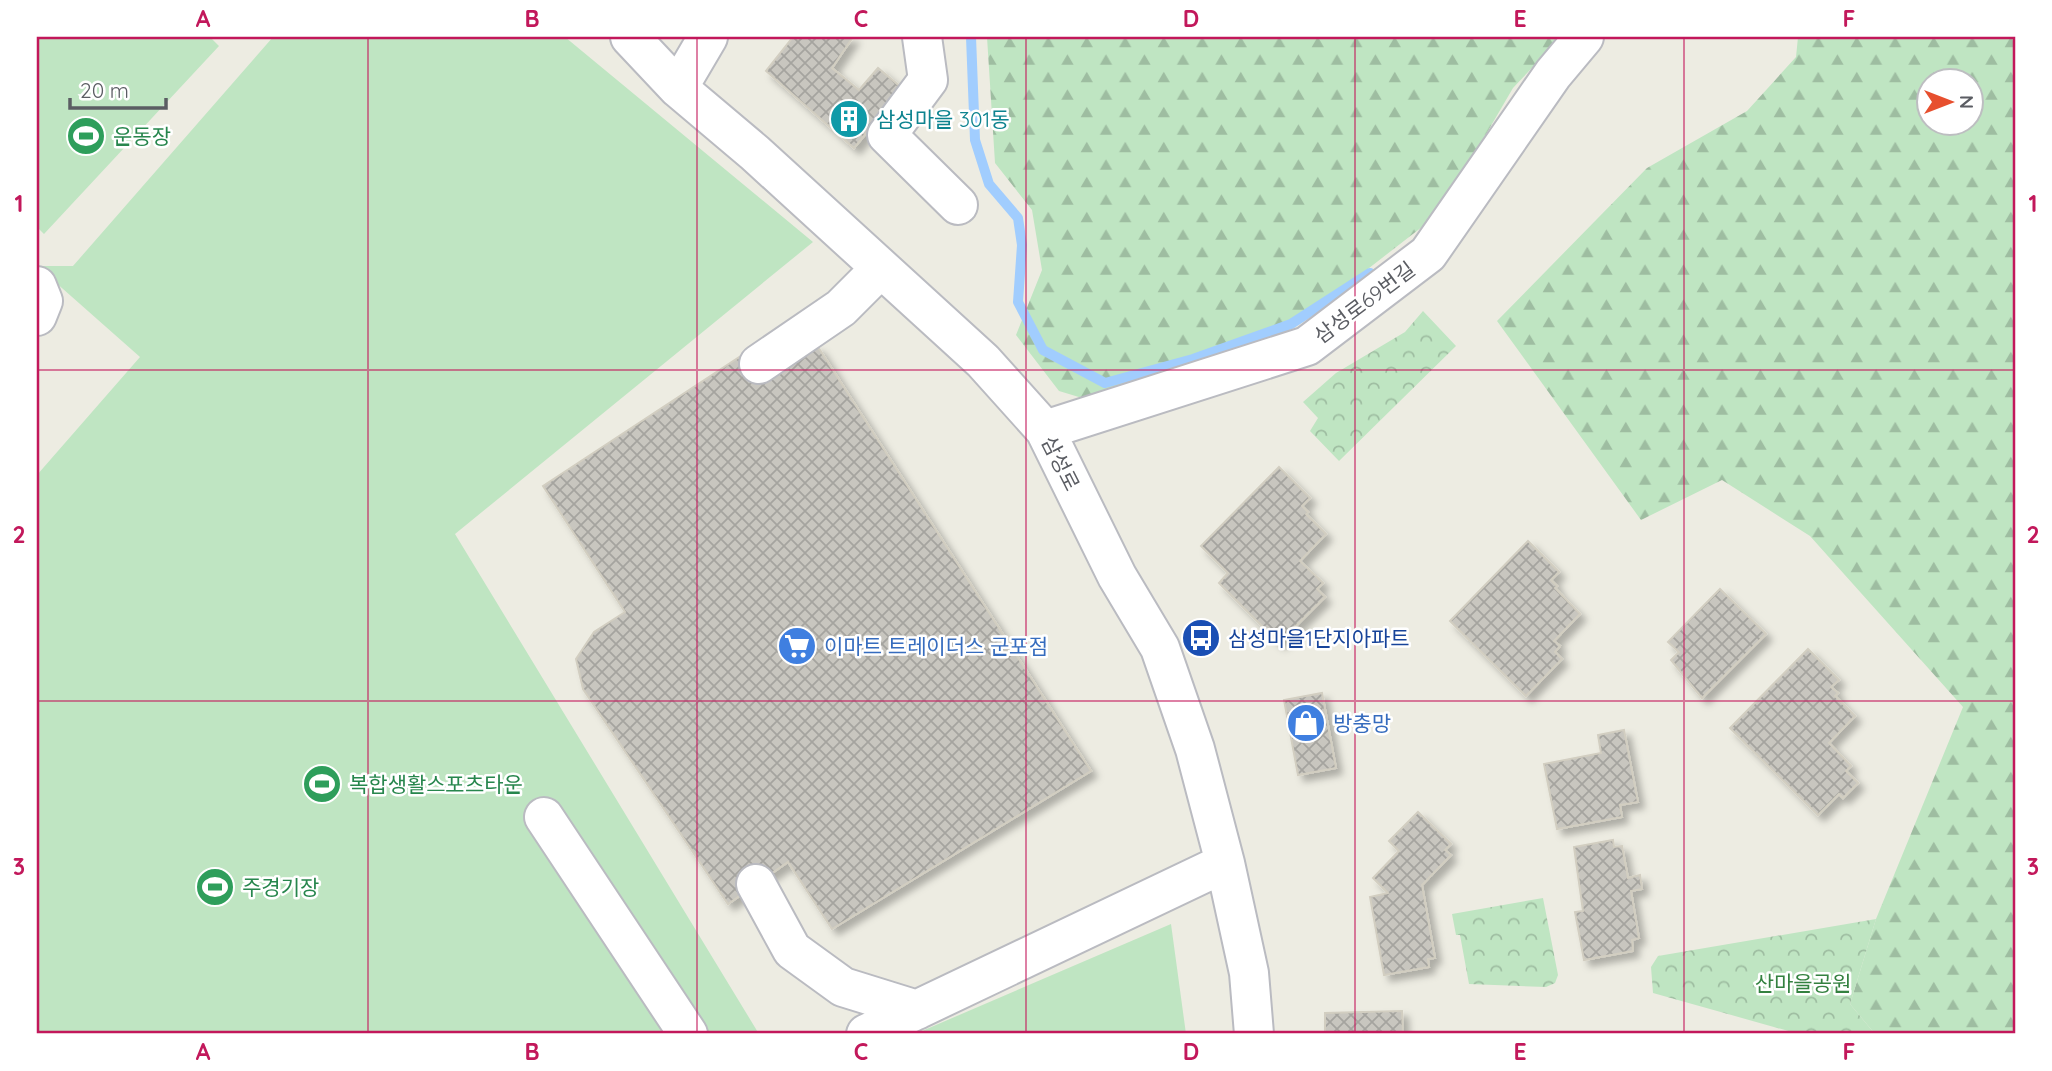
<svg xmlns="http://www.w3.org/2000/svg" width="2052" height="1071" viewBox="0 0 2052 1071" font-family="Quicksand,'Noto Sans KR',sans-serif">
	<defs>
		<pattern id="forest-firs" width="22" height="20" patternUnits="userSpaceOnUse" patternTransform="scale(1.75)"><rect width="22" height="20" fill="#bfe5c2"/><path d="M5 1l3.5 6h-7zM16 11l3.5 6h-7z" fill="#9ebda1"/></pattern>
		<pattern id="park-crowns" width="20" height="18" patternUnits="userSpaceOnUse" patternTransform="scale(1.75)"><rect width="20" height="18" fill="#bfe5c2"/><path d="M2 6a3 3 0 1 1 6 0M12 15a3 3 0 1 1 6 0" fill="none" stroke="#9ebda1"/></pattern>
		<pattern id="building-cross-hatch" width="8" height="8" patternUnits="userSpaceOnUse" patternTransform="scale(1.75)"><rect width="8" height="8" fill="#c8c6bf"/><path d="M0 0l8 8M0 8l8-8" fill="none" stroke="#a5a49f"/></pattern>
		<filter id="shadow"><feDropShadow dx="6" dy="6" stdDeviation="3.5" flood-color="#0004"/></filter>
	</defs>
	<rect width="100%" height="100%" fill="#edece2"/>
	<path fill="url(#forest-firs)" fill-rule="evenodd" d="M987,37H1561L1513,88L1440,213L1266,348L1102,404L1059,391L1016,335L1042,270L1032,210L995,163Z
		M1798,37H2015V1034H1875L1850,1004L1876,919L1963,707L1810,536L1722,480L1641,520L1497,321L1647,168L1747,111L1796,57ZM1930,80H1972V122H1930Z"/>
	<path fill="url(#park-crowns)" d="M1423,311L1456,346L1339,461L1310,431L1318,418L1303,402L1336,373L1405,332Z
		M1543,898L1558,975L1555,983L1546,987L1469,984L1460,935H1456L1452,914Z
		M1876,919L1850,1004L1875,1034H1799L1653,993L1651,967L1658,956Z"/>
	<path fill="#bfe5c2" d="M37,37H210L219,46L44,234L37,227Z
		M273,37H565L813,242L455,534L759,1034H37V475L140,357L37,266H73Z
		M1171,924L1186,1034H915Z"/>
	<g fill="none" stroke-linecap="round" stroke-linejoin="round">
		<path stroke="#a1cdfe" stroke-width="10" d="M971,37L975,140L989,184L1018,218L1022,245L1018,302L1043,350L1105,383L1193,359L1291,324L1370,273"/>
	</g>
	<path fill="url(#building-cross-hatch)" stroke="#d2cec1" stroke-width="2" filter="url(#shadow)" d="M793,37H853L832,68L859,90L878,68L903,89L854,148L766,71Z
		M818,347L1091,771L832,929L788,862L728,904L583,689L576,659L594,632L625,612L543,486L750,350Z
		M1279,467L1310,498L1302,506L1308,512L1306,514L1326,534L1300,561L1323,583L1317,589L1325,597L1279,643L1219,583L1228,573L1201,546Z
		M1528,541L1559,572L1551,580L1557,586L1555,588L1580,614L1554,641L1560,646L1555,652L1562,659L1526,696L1450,621Z
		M1720,589L1766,634L1702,698L1671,660L1679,652L1668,642Z
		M1808,649L1839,680L1831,687L1838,693L1835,696L1855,716L1829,743L1851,766L1846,771L1858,783L1843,798L1839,794L1818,815L1730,728Z
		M1322,693L1336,768L1298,775L1284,700Z
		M1624,730L1638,802L1620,805L1622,817L1557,829L1544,764L1601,753L1598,735Z
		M1418,812L1451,844L1445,850L1451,855L1422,885L1435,958L1428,959L1429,967L1384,975L1370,897L1388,893L1373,878L1399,851L1389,841Z
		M1613,840L1614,847L1622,846L1628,878L1640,875L1642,889L1631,891L1639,938L1632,940L1633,951L1584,960L1575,912L1583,911L1574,847Z
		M1402,1011L1403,1034H1325V1013Z"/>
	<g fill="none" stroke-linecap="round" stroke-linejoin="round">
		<defs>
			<path id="minor" d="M630,37L678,88L755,153L983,361L1045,430L1117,576L1160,648L1195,749L1225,863L1249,973L1254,1034
				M922,37L928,80L887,135L958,205
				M678,88L708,37
				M37,286L43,301L37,316
				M759,364L841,308L881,268
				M1045,430L1307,346L1428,254L1553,74L1584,37
				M544,817L688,1034
				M756,884L792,950L843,987L917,1010
				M866,1034L1225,863"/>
		</defs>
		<use href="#minor" stroke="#babbc1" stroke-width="42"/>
		<use href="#minor" stroke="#fff" stroke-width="38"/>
	</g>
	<path fill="none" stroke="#c2185b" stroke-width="2" stroke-opacity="0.55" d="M368,37V1034M697,37V1034M1026,37V1034M1355,37V1034M1684,37V1034M37,370H2015M37,701H2015"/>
	<defs>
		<symbol id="building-disc" viewBox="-11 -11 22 22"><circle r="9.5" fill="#0f9aa8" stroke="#fff"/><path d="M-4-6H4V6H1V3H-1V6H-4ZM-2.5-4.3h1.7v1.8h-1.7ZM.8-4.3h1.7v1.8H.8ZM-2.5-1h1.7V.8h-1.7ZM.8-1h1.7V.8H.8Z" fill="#fff"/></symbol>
		<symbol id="stadium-disc" viewBox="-11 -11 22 22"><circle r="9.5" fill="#2e9e5b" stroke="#fff"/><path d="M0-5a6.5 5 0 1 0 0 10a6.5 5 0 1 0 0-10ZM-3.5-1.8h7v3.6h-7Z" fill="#fff"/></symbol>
		<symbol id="bus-disc" viewBox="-11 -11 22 22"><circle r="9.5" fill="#1a4fb4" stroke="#fff"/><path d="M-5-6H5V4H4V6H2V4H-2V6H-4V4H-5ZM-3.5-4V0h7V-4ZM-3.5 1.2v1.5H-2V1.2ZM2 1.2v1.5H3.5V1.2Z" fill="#fff"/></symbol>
		<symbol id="supermarket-disc" viewBox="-11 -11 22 22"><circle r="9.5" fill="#3f7fe0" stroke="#fff"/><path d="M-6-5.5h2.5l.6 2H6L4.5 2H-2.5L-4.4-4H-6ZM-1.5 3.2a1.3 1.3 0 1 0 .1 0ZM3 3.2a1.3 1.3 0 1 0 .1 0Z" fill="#fff"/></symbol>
		<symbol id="shop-disc" viewBox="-11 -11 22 22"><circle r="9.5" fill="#3f7fe0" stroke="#fff"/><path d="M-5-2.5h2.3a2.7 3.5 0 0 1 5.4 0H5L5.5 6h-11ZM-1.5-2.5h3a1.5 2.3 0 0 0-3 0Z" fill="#fff"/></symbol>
	</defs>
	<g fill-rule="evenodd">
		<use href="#building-disc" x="827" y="97" width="44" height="44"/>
		<use href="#stadium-disc" x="64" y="114" width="44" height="44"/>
		<use href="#bus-disc" x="1179" y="616" width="44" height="44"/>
		<use href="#supermarket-disc" x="775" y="624" width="44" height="44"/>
		<use href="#shop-disc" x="1284" y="701" width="44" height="44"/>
		<use href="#stadium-disc" x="300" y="762" width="44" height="44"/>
		<use href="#stadium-disc" x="193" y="865" width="44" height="44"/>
	</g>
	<g text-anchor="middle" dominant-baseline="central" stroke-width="5" stroke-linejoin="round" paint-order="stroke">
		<g font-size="21" fill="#0d838f" stroke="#fff" text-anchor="start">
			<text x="876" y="119">삼성마을 301동</text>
		</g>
		<g font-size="21" fill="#27864d" stroke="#fff" text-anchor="start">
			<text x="113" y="136">운동장</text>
			<text x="349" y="784">복합생활스포츠타운</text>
			<text x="242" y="887">주경기장</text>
		</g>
		<g font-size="21" fill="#5b5d63" stroke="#fff">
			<text transform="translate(1364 302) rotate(-37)">삼성로69번길</text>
			<text transform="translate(1061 463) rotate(63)">삼성로</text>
		</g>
		<g font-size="21" fill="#164399" stroke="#fff" text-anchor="start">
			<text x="1228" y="638">삼성마을1단지아파트</text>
		</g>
		<g font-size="21" fill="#366cbe" stroke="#fff" text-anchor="start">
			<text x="824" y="646">이마트 트레이더스 군포점</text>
			<text x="1333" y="723">방충망</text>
		</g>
		<g font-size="21" fill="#348140" stroke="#fff">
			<text x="1803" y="983">산마을공원</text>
		</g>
	</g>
	<rect width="2052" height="1071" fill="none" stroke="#ffffff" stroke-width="77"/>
	<g transform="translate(1950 102) rotate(90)"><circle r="33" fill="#ffffff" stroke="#bdbec1" stroke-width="2"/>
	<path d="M0-5L12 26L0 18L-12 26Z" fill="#e74f2e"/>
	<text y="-10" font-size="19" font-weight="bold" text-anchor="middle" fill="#5b5d63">N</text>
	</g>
	<path d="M70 98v10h96v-10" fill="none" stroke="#5b5d63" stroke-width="3.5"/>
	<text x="80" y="98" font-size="21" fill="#5b5d63" stroke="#ffffff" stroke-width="5" paint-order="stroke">20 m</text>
	<rect x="38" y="38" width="1976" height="994" fill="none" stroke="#c2185b" stroke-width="2.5"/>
	<g font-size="23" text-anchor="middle" font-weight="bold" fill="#c2185b">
		<text x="203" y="27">A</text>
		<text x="532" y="27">B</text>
		<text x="861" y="27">C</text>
		<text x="1191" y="27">D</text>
		<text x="1520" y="27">E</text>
		<text x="1849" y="27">F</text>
		<text x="19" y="212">1</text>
		<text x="2033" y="212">1</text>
		<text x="19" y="543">2</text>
		<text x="2033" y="543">2</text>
		<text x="19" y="875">3</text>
		<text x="2033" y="875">3</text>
		<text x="203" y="1060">A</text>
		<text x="532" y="1060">B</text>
		<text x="861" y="1060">C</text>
		<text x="1191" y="1060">D</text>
		<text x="1520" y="1060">E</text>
		<text x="1849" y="1060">F</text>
	</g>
</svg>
